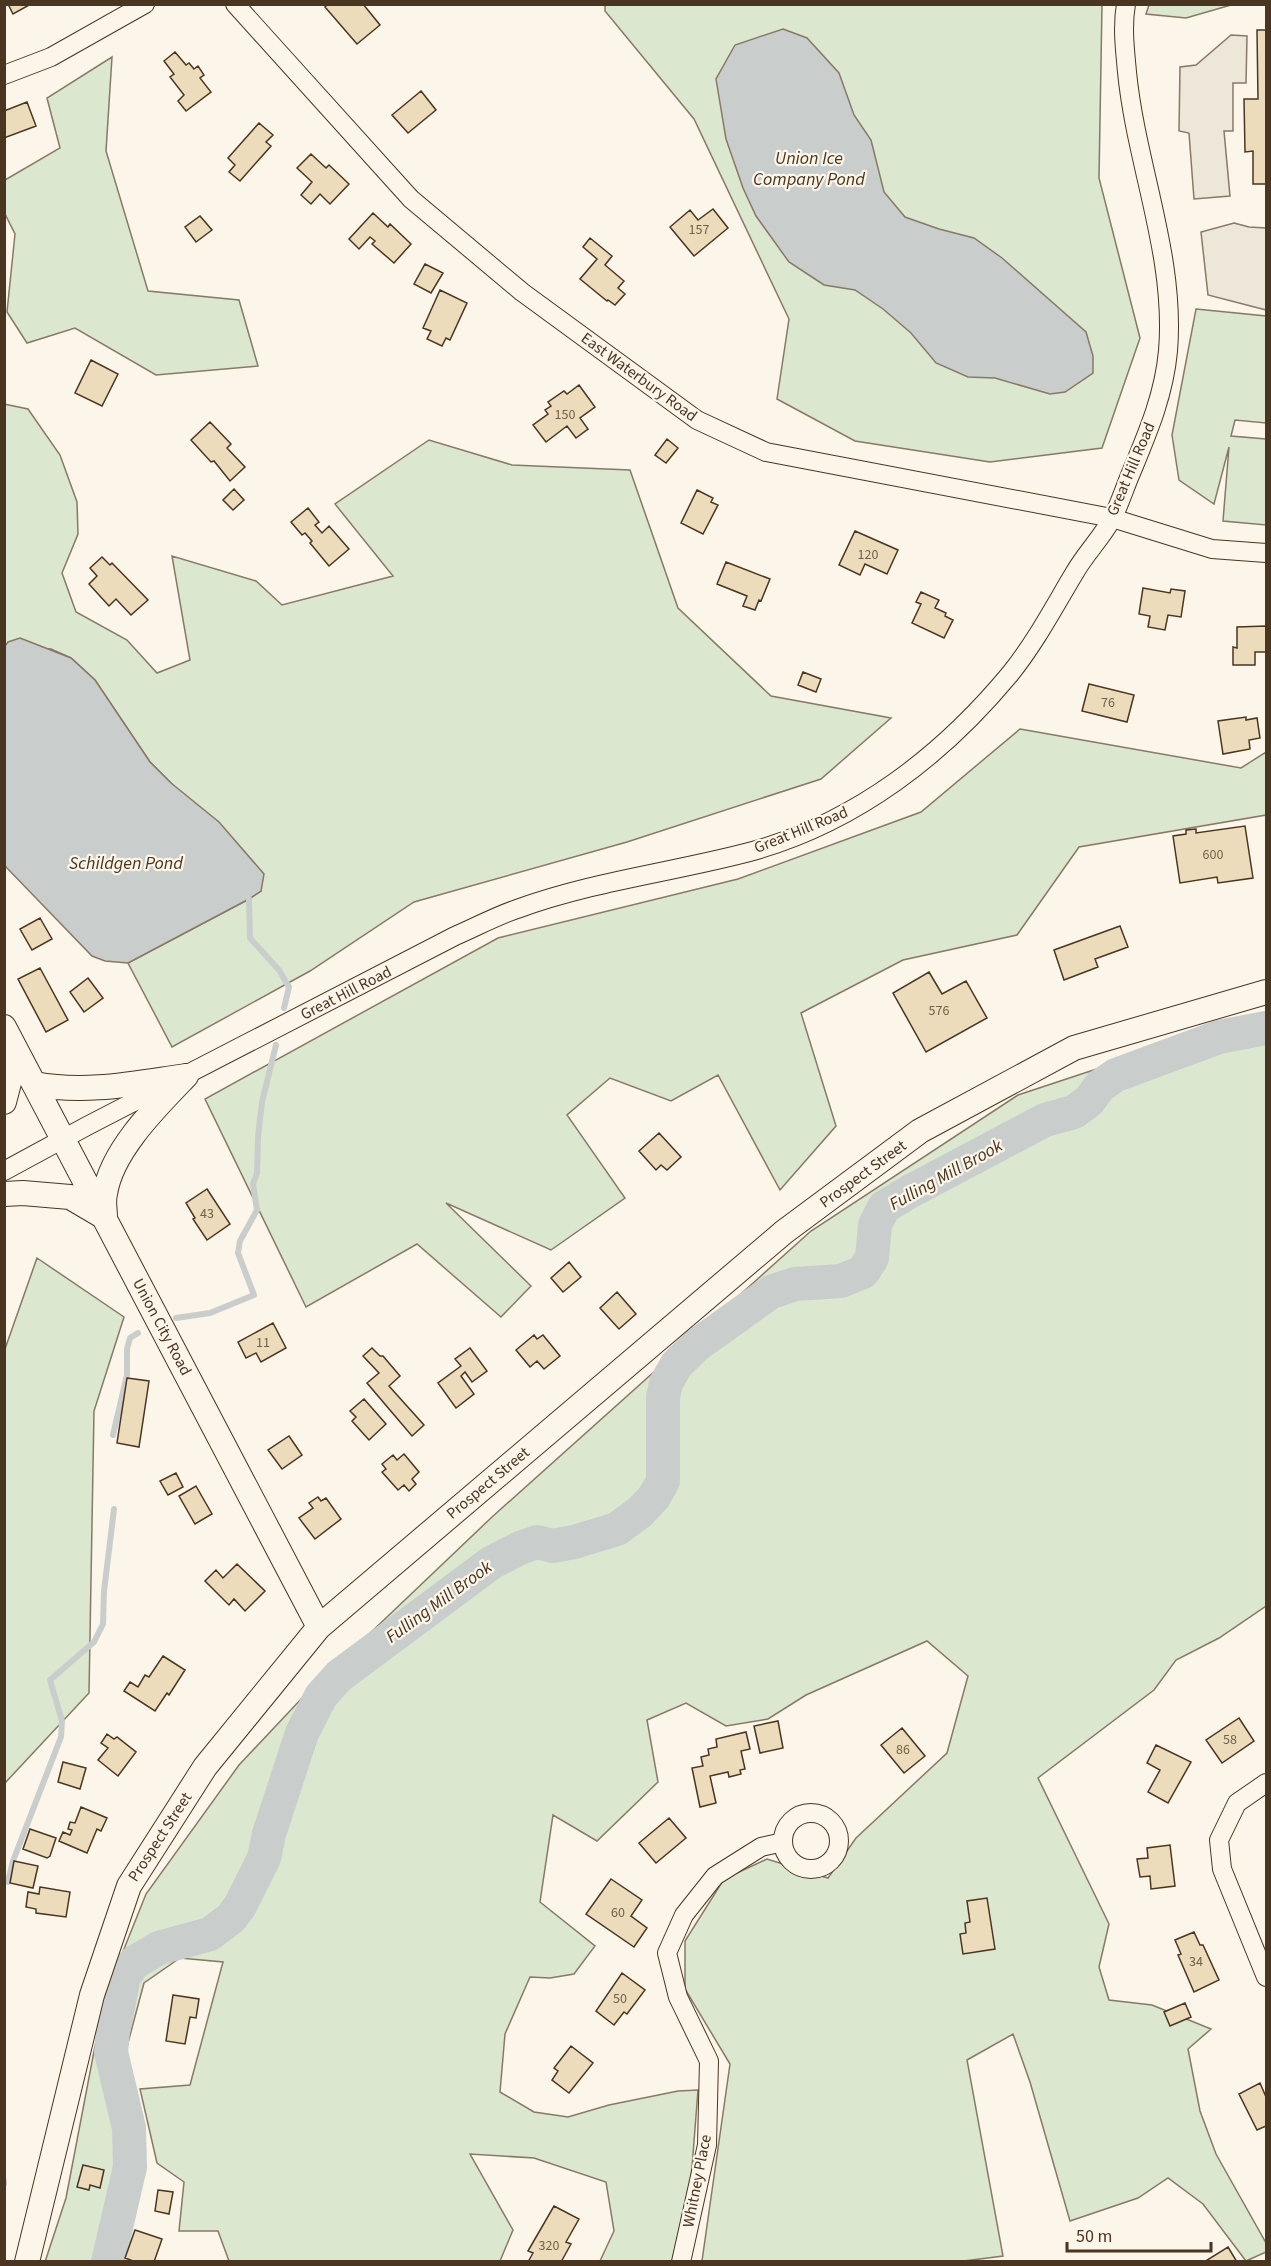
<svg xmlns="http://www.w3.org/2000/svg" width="1271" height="2266" viewBox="0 0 1271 2266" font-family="'Source Sans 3',sans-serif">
	<rect width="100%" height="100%" fill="#fbf6e9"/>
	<path fill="#dce7d0" stroke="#887966" stroke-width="1.5" d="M605,5H1102L1099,178L1140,338L1102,448L990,462L855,441L777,399L789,319L694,119L605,11Z
		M1149,5V4L1231,5L1186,18L1146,14Z
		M112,57L106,151L148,291L239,300L258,366L156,375L75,328L27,343L7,312L15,234L5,214V180L60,148L47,98Z
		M1196,309L1266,316V423L1235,420L1231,436L1266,439V525L1223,521L1229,447L1214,504L1179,480L1172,435Z
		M4,404L28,409L60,455L77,502L78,534L62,573L76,612L127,640L157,673L190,660L172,556L256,581L282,605L393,576L335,504L429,440L512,465L630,470L678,608L771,696L891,718L821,779L627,842L414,902L310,971L172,1047L128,963L249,899L261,891L171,783L150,762L95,680L71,658L51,649L5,646Z
		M1020,729L1241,768L1266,752V815L1079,847L1017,935L903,960L801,1013L836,1126L780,1190L718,1075L671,1101L610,1078L567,1115L625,1198L551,1250L446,1203L531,1286L501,1317L417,1244L306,1307L205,1099L498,938L738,879L921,812Z
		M1266,1013V1606L1219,1638L1176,1660L1154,1690L1038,1778L1109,1924L1099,1967L1109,2000L1152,2005L1211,2029L1188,2049L1200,2111L1216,2154L1266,2243V2252L1246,2261L1203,2204L1168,2178L1138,2198L1070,2221L1030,2082L1013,2034L967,2060L1003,2256L956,2262L702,2261L730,2064L685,1989V1941L724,1879L767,1859L828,1878L856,1838L947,1753L968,1676L927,1641L806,1695L768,1719L726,1726L686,1703L647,1720L658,1782L597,1841L553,1815L540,1902L595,1946L574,1974L550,1978L530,1977L505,2034L500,2092L534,2112L568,2117L609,2105L678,2091L698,2090L691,2180L672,2261H600L614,2231L606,2182L534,2158L470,2154L513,2230L500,2261H229L218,2231H179L184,2182L157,2163L140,2089L190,2085L223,1962L180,1958L144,1983L125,2054L132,2192L130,2218L114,2261L45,2262L66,2198L104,1999L146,1894L239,1765L303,1697L492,1517L811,1231L1018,1095Z
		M37,1258L124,1317L94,1411L89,1693L5,1783V1349Z"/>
	<path fill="#ede7d9" stroke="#887966" stroke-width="1.5" d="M1231,35L1247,36L1246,83H1233V131H1224L1230,196L1194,199L1189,133L1179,131L1180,67L1196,65Z
		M1234,223L1249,227L1266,228V310L1208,295L1201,232Z"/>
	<path fill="#c9cecd" stroke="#887966" stroke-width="1.5" d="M783,29L807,38L839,73L854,115L871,140L884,192L905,217L939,229L974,238L1002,258L1086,332L1093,356V373L1065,392L1050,394L995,378L968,377L936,363L911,333L883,309L855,290L824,285L789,262L756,216L743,188L726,139L716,79L735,45Z
		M20,638L71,658L95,680L150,762L171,783L219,822L264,874L261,891L249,899L128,963L105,961L92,956L5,866V646L8,642Z"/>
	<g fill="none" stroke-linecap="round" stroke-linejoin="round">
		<path stroke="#c9cecd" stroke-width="6" d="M249,899L250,938L279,970L289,987L284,1008
			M176,1318L210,1313L254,1295L238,1253L240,1241L257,1210L253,1184L257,1173L258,1137L262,1102L276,1045
			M113,1435L127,1375V1349L130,1338L138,1333
			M8,1882L13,1861L61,1737L62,1721L50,1680L94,1642L103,1624L104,1591L114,1509
			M4,2181V2184"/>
		<path stroke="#c9cecd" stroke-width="34" d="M108,2262L130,2167L129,2128L111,2052L113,2032L124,1976L135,1962L159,1948L210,1934L231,1918L240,1906L264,1858L269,1834L302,1733L321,1696L339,1676L491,1563L520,1548L537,1542L553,1546L574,1542L617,1529L640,1512L654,1497L663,1481V1397L666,1383L677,1364L697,1345L771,1292L795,1284L841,1281L863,1272L872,1258L875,1225L884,1207L909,1192L1045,1120L1074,1112L1089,1101L1100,1086L1116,1075L1219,1037L1266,1028"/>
	</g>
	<path fill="#ecdcbc" stroke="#4a3520" stroke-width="1.5" d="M8,4H31L13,14Z
		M328,4H363L380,25L357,44L325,7Z
		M1257,30H1266V184H1253V151L1245,152L1244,99H1258Z
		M175,52L186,65L189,63L194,69L198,66L204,75L200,78L211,92L186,111L178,101L184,95L170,77L174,74L164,61Z
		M421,91L436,110L408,133L392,115Z
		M27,102L36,126L4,138V111Z
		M259,123L273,135L266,142L271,146L240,181L229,172L235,165L228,158Z
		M311,154L326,168L329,165L349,184L330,204L320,194L311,204L301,195L312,182L297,168Z
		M713,209L728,228L694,256L670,227L690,210L698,220Z
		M373,213L388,227L390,224L411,244L394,263L372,244L375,241L370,237L359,249L349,239Z
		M200,216L212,230L196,242L185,227Z
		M590,238L612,256L605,265L624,281L618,288L625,294L615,305L608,300L607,301L580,279L597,259L583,247Z
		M425,264L443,273L431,293L414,284Z
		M440,290L467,303L450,340L446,338L442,346L427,339L431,331L423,328Z
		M91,360L118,374L102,406L75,393Z
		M579,385L595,407L580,418L588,429L576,438L567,426L546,442L533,425L548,414L545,410L551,406L548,402L564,391L567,394Z
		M210,422L231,444L227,448L245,467L230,481L214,461L211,462L191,440Z
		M667,439L678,448L666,463L655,455Z
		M234,489L244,500L233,510L223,500Z
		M697,490L713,498L711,502L718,505L703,534L681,523Z
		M308,508L319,522L315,525L322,533L329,526L349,549L329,566L310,543L312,541L305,533L302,535L291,522Z
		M855,531L898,550L887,574L865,564L860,575L839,565Z
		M102,557L110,565L112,563L148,600L131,615L116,599L109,606L89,584L97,576L90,568Z
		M726,562L770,579L761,601L759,600L755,610L743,606L747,596L717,584Z
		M1143,588L1170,593L1171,589L1185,591L1181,617L1168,615L1165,630L1148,627L1150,616L1139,614Z
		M921,592L939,600L935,608L946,613L945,616L953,620L944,638L912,623L921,604L916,602Z
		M1266,626V652H1255V665H1233V647L1237,648V627Z
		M803,672L821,679L816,692L798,685Z
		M1089,684L1134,695L1127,722L1082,711Z
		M1246,717V720L1257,718L1260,738L1249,740L1250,749L1223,754L1218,721Z
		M1245,826L1253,878L1218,883L1217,877L1180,883L1173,836L1186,834V830L1196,829V833Z
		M40,918L52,939L32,950L20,929Z
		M1120,926L1128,947L1095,959L1098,967L1064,980L1054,950Z
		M40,968L68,1020L46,1032L18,979Z
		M929,972L942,994L966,981L987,1018L926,1052L893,993Z
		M88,978L103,998L84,1012L70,992Z
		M659,1133L681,1157L667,1170L661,1165L656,1170L639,1151Z
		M207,1189L230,1224L207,1240L193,1219L195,1218L186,1203Z
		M569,1262L581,1277L563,1292L551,1278Z
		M617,1292L636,1314L619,1329L600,1308Z
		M273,1323L286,1348L261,1362L256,1353L246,1358L238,1342Z
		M534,1335L537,1339L543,1335L560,1356L544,1369L537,1361L530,1367L516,1350Z
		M372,1348L380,1356H383L400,1376L389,1386L424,1425L412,1436L367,1383L379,1373L363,1356Z
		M470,1348L487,1371L472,1382L465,1372L461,1376L474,1394L456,1408L438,1383L461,1366L455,1359Z
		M127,1378L149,1381L139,1447L117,1443Z
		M364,1399L386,1424L369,1440L352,1421L356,1417L350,1411Z
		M289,1436L302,1455L282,1469L268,1450Z
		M404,1454L419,1472L412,1479L416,1484L409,1491L404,1485L398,1490L382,1472L386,1469L382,1464L393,1455L397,1460Z
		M176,1473L183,1487L168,1495L160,1481Z
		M196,1486L212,1514L195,1524L179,1496Z
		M318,1497L321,1501L326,1498L341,1519L315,1539L299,1518L313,1508L309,1503Z
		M237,1564L265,1591L245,1611L234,1599L229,1605L205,1581L216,1570L223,1578Z
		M163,1656L185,1670L169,1695L167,1693L155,1711L124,1691L130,1682L138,1687L145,1675L149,1677Z
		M1239,1718L1254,1741L1222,1763L1206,1740Z
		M778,1721L783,1748L760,1753L754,1726Z
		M902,1728L925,1756L904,1773L881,1745Z
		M746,1732L750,1749L741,1751L745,1769L740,1770L741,1774L729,1777L728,1772L710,1776L716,1803L700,1807L692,1768L703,1766L701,1757L709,1755L708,1749L717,1747L716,1739Z
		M107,1734L114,1739L117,1737L136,1752L118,1776L98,1760L108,1748L101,1743Z
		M1156,1745L1191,1762L1168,1803L1148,1792L1160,1770L1147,1763Z
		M63,1762L86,1768L80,1789L58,1782Z
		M81,1807L107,1818L101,1831L97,1829L87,1853L59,1841L63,1832L70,1835L72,1830L68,1829L70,1822L75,1823Z
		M669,1818L686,1838L656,1863L639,1843Z
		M30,1829L56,1838L50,1856L47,1858L23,1849Z
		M1170,1845L1175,1886L1151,1889L1150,1876L1140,1877L1137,1859L1148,1858L1147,1848Z
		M14,1861L38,1866L33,1888L10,1883Z
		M611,1879L642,1900L631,1916L647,1928L634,1947L586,1914Z
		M40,1887L70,1892L66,1917L36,1913V1909L26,1907L28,1892L39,1894Z
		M987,1898L995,1949L963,1954L960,1934L966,1933L965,1923L970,1922L967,1901Z
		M1194,1932L1200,1945H1203L1219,1980L1194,1992L1178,1955L1181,1954L1175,1940Z
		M622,1973L645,1990L627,2014L624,2012L614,2025L596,2011Z
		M173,1995L199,1999L196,2018L190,2017L185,2044L166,2041Z
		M1185,2003L1191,2017L1170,2026L1164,2012Z
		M571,2046L593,2063L569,2093L552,2080L558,2071L554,2068Z
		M1260,2083L1266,2097V2126L1257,2130L1239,2094Z
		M83,2165L104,2170L100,2188L90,2185L89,2190L77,2187Z
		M158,2190L173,2192L169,2214L155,2211Z
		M554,2206L579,2219L566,2242L571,2244L561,2262H528L533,2253L528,2251Z
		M135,2230L162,2239L154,2262H136L125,2258Z
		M1228,2247L1237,2262H1204Z"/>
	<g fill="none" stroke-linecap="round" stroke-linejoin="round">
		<defs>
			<path id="street" d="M235,4L411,199L522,292L697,420L766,452L1112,518L1212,549L1266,553
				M4,75L51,57L145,4
				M4,1171L87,1126L455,936C476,927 496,916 517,909C593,881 675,872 753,851C856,822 942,756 1010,674C1035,643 1054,607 1075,572C1086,553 1103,536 1113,517C1120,503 1125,487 1131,473C1148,432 1164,395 1168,351C1176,256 1136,165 1127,72C1125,50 1122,27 1126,4
				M1266,1783L1237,1803L1219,1840L1222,1869L1266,1977
				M783 1841a28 28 0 1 1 56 0a28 28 0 1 1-56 0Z
				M681,2262L707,2145L709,2061L678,1997L667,1953L684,1915L715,1876L761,1847L783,1842"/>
			<path id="secondary" d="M4,1027L319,1627
				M35,1084C86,1094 136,1083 186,1076
				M4,1102L17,1052
				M4,1194L23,1193L70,1197L104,1217
				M105,1217C105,1210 103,1201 105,1194C111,1151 157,1106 186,1076
				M27,2262L92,1995L129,1886L205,1767L319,1627L784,1232L920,1131L1074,1048L1266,992"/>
		</defs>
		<use href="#street" stroke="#4a3520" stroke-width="20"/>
		<use href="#secondary" stroke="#4a3520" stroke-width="26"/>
		<use href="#street" stroke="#fbf6e9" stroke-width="18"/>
		<use href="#secondary" stroke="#fbf6e9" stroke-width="24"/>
	</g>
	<g text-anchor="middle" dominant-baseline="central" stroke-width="4.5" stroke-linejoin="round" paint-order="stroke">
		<g font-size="14" fill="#725f47">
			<text x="699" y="230">157</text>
			<text x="565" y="415">150</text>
			<text x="868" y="555">120</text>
			<text x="1108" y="703">76</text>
			<text x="1213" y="855">600</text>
			<text x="939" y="1011">576</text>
			<text x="207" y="1214">43</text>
			<text x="263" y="1343">11</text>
			<text x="1230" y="1740">58</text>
			<text x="903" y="1750">86</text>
			<text x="618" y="1913">60</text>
			<text x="1196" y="1962">34</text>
			<text x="620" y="1999">50</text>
			<text x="549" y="2246">320</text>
		</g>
		<g font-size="16" fill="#4a3520" stroke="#fbf6e9">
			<text transform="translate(639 377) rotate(36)">East Waterbury Road</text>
			<text transform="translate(1131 469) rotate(-67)">Great Hill Road</text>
			<text transform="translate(801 830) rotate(-22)">Great Hill Road</text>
			<text transform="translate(346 993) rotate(-27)">Great Hill Road</text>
			<text transform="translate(863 1174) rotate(-36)">Prospect Street</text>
			<text transform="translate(162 1327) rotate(62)">Union City Road</text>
			<text transform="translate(488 1483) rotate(-40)">Prospect Street</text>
			<text transform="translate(160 1837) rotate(-57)">Prospect Street</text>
			<text transform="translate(697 2181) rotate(-79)">Whitney Place</text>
		</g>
		<g font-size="18" font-style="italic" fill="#4a3520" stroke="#fbf6e9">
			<text x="809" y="158">Union Ice<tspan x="809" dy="21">Company Pond</tspan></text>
			<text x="126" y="863">Schildgen Pond</text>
			<text transform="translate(946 1175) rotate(-29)">Fulling Mill Brook</text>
			<text transform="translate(439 1602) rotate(-36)">Fulling Mill Brook</text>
		</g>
	</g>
	<rect width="1271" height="2266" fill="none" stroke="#4a3520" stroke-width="12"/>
	<path d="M1067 2242v9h144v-9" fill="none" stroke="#4a3520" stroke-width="3"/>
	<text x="1076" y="2242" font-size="18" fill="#4a3520" stroke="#fbf6e9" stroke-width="4.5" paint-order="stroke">50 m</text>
</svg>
